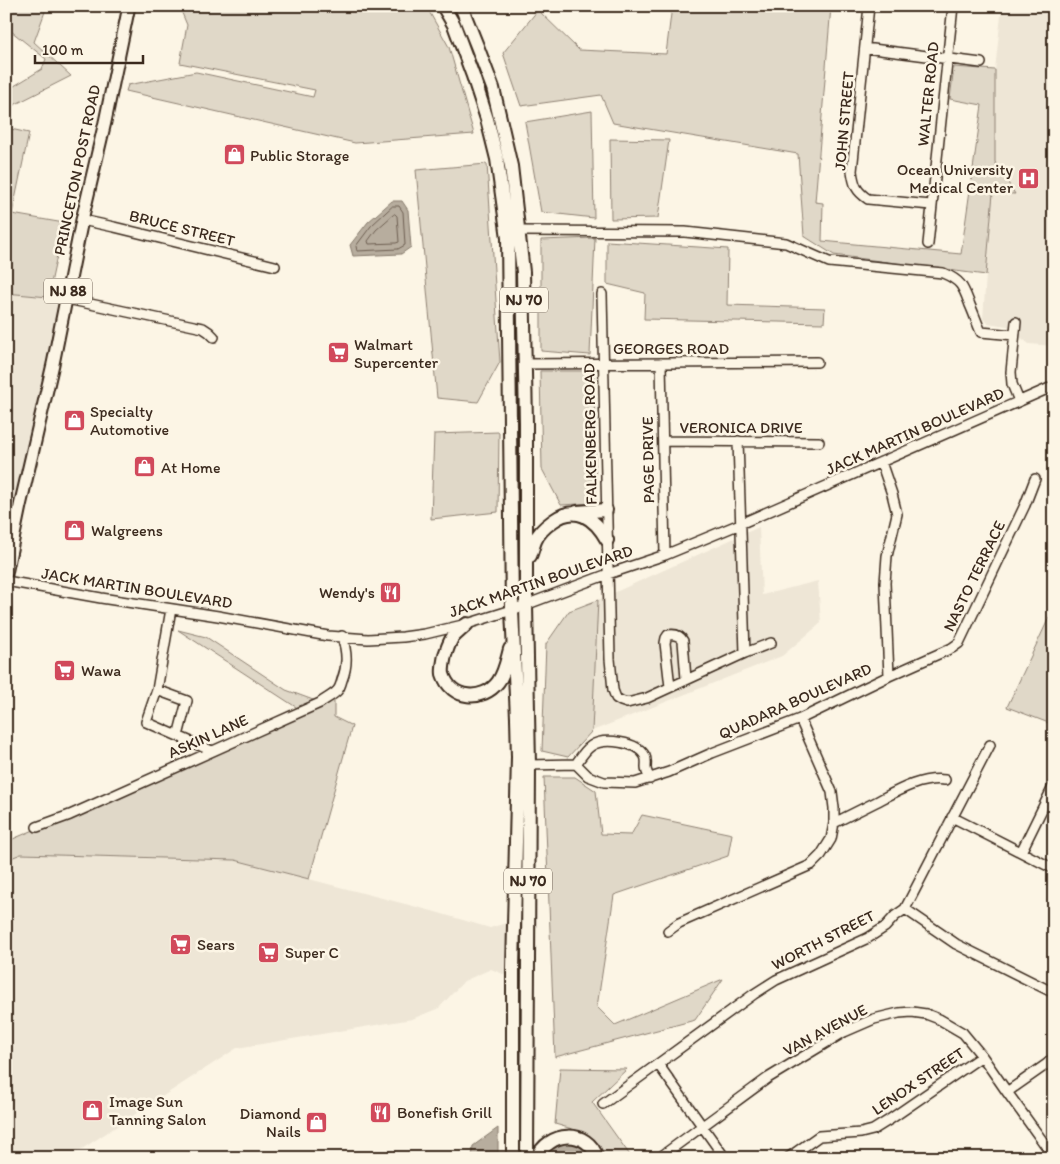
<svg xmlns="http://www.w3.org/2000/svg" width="1060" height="1164" viewBox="0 0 1060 1164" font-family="Itim,sans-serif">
	<rect width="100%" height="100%" fill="#fcf5e5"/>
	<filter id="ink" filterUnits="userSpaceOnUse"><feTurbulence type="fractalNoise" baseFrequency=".02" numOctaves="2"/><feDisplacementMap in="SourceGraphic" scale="10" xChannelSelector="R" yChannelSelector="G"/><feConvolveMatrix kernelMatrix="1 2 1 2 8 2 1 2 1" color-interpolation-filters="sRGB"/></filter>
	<g filter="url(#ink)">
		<path fill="#eee6d6" d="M1002,6H1054V346L1029,344L1007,326L988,323L983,319L986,275L993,193H1014L995,162V70Z
			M6,293L67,299L6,575Z
			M759,527L762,595L818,581L821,623L782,656L592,731L598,600Z
			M21,854L235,860L432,911L490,928L509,922L508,976L491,969L464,981L439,1008L412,1019L237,1048L68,1158H6V860Z"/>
		<path fill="#e0d8c8" stroke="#8e8173" d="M6,6H47L34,42L71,76L6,109V91L42,69L46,59L6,27Z
			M183,6H426L449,47L474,134L355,143L126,91L128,85L196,72L313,97L315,90L180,63L187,25L182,13Z
			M672,6H831L815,202L823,203L822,241L961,254L982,105L950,99L954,67L995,70V162L1015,194L993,193L986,275L834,255L804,236L798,154L613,123L601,95L521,106L503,53L538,10L579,50L666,54Z
			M592,111L594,218L541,212L525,122Z
			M6,128L29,133L12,214L64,223L48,297L6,293Z
			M610,139L669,140L658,218L611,219Z
			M487,164L500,362L478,402L437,398L416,170Z
			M595,238L590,355L541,351V240Z
			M607,241L728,249L727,305L825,308L824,323L644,319L645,293L607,284Z
			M540,371H594L596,503L561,505L542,469Z
			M499,432L498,512L431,519L434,434Z
			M598,600L592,731L568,757L542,751L546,644L569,611Z
			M1054,607V725L1007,707Z
			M178,630L206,637L286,690L324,704L334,696V717L352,726L309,879L235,860L21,854L6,860V842L305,713Z
			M544,777H575L596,791L601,834L631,835L642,815L732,834L728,856L614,895L597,1007L615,1025L723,979L695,1020L555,1057Z
			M560,1068L627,1069L592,1102L632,1158H608L579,1131L555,1124Z"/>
		<path fill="#b7ad9e" stroke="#85796b" d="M392,201H402L408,210L411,247L401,254L353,256L350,245L368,222Z
			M498,1128V1158H472L473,1146Z
			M565,1142C579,1145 585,1144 591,1158H550C551,1149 558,1146 565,1142Z"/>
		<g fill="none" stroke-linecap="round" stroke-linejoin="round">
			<path stroke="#6d5e51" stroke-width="1" d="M393,206H399L403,212L405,245L398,249L357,251L356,246L371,226Z
				M395,214L397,216L399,242L396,243L369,244L368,241L376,230L393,215Z"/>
			<defs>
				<path id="minor" d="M869,6L852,171C854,185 856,191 868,199L931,205
					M865,48L981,63
					M82,220L114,227L275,266
					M519,231L685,232L786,243L829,262L943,273C962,281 963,287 970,305C974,314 977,323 981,332L1014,335
					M928,244L953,6
					M602,294L610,659L613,690L616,698L621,701L627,703L647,698L745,653L738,441
					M67,299L203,328L209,332L214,337
					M1016,322L1011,372L1012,384L1019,401
					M661,363L665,555
					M524,364L817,362
					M663,441L819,442
					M6,581L101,598L218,616L328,636L368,639L403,637L425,634L467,624L512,610L608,574L665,555L740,524L1054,386
					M171,609L157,690L146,722L212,751
					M745,653L771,643
					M889,676L952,648L959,643L1025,505L1035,479
					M670,687L665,643L666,638L668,635C674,634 680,635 683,641L686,679
					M157,690L187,701L178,736
					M576,764C580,758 585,750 591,746C604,737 638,742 645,756C647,760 646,763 646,768C646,771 648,775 650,779
					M529,765L576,764L588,776L604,782L635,783L669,772L712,753L800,719L889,676L885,583L887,556L897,514L892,494L881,462
					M952,817L1054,869
					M834,823C848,816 862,809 876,802C897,791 920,777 945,780
					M37,827L70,815L320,703C325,699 332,696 337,691C340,688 341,684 342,680C348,665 347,652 342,636
					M1021,852L1054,785
					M905,909L956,944L1054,993
					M668,931L679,923L811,865L821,855L831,839L834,823V808L832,792L800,719
					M658,1064L725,1158
					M1007,1092L1047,1064L1054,1057
					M603,1104L754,994L776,980L868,938L885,927L895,916L905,909L990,745
					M659,1158L768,1078L844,1032L874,1019L899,1013L912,1012L926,1014L939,1019L963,1033L982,1056L1007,1092L1054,1157
					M788,1158L819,1136L861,1133L873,1130L889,1120L982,1056"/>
				<path id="major" d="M6,574L20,506L53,364L82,220L105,122L129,6"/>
				<path id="highway" d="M443,6L454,25L473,76L487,119L497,159L508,238L512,610L517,718L518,757L513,968V1158
					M461,6L477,46L493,88L511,166L523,272L526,423V604L529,765L527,1158
					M577,512L606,510
					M530,556C532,552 533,546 535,541C538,533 546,526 553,521C576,504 595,518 607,540
					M467,624C462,629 457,633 453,637C449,642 447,650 445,655C444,661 442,668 443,674C451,700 483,702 498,682C505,673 507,660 510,649
					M537,1158C548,1131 588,1128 597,1158"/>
			</defs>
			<use href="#minor" stroke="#3b2a1e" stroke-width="12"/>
			<use href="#major" stroke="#3b2a1e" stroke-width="15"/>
			<use href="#highway" stroke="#3b2a1e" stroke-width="16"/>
			<use href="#minor" stroke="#fcf5e5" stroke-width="9"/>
			<use href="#major" stroke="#fcf5e5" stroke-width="11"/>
			<use href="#highway" stroke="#fcf5e5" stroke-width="12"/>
		</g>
	</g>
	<defs>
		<symbol id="shop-square" viewBox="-11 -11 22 22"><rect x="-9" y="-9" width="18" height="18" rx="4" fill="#d1495b" stroke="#fcf5e5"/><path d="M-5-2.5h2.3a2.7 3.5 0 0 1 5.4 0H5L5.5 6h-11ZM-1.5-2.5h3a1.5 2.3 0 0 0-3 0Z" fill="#fff"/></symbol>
		<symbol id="hospital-square" viewBox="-11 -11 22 22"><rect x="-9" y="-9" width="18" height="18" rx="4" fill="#d1495b" stroke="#fcf5e5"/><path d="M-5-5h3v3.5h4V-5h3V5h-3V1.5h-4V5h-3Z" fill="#fff"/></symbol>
		<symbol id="supermarket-square" viewBox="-11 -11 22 22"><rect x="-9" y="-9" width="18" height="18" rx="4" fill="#d1495b" stroke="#fcf5e5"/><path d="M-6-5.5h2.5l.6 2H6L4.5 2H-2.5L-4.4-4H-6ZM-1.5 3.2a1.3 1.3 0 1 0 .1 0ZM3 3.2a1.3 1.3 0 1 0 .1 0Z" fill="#fff"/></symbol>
		<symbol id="restaurant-square" viewBox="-11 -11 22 22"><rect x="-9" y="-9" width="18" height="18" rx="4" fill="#d1495b" stroke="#fcf5e5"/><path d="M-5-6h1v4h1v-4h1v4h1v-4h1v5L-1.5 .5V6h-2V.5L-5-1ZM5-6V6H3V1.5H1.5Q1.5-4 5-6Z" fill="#fff"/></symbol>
	</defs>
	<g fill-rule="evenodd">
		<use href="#shop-square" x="222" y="142" width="25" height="25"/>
		<use href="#hospital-square" x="1016" y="166" width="25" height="25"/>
		<use href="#supermarket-square" x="326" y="340" width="25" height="25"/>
		<use href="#shop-square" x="62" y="408" width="25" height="25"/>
		<use href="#shop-square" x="132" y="454" width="25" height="25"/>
		<use href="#shop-square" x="62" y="518" width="25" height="25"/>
		<use href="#restaurant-square" x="378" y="580" width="25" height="25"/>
		<use href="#supermarket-square" x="52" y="658" width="25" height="25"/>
		<use href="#supermarket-square" x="168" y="932" width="25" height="25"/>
		<use href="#supermarket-square" x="256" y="940" width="25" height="25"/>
		<use href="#shop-square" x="80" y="1098" width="25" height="25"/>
		<use href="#restaurant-square" x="368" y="1100" width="25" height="25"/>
		<use href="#shop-square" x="304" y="1110" width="25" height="25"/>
	</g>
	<g text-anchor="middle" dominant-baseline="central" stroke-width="5" stroke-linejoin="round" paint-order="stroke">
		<g fill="#fcf5e5" stroke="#75675a" stroke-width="1">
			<rect x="44" y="278.5" width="48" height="25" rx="4"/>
			<rect x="500" y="287.5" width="48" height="25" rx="4"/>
			<rect x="504" y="868.5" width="48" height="25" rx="4"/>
		</g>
		<g font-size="15" font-weight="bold" fill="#3b2a1e">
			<text x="68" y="291">NJ 88</text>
			<text x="524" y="300">NJ 70</text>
			<text x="528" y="881">NJ 70</text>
		</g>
		<g font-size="16" fill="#3b2a1e" stroke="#fcf5e5">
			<text transform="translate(928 94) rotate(-84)">WALTER ROAD</text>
			<text transform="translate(844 121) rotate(-85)">JOHN STREET</text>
			<text transform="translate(77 170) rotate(-78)">PRINCETON POST ROAD</text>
			<text transform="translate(182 228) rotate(14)">BRUCE STREET</text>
			<text x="671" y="348">GEORGES ROAD</text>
			<text x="741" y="427">VERONICA DRIVE</text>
			<text transform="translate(915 431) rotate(-24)">JACK MARTIN BOULEVARD</text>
			<text transform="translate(590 434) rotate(-91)">FALKENBERG ROAD</text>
			<text transform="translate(648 460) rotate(-91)">PAGE DRIVE</text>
			<text transform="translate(974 576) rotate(-64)">NASTO TERRACE</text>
			<text transform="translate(541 581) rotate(-19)">JACK MARTIN BOULEVARD</text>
			<text transform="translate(137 588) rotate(9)">JACK MARTIN BOULEVARD</text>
			<text transform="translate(795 701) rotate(-24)">QUADARA BOULEVARD</text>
			<text transform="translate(208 736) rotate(-24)">ASKIN LANE</text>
			<text transform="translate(823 940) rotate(-27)">WORTH STREET</text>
			<text transform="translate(825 1030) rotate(-28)">VAN AVENUE</text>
			<text transform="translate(918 1081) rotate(-34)">LENOX STREET</text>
		</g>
		<g font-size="16" fill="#3b2a1e" stroke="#fcf5e5" text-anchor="start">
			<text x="250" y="155">Public Storage</text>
			<text x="1013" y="169" text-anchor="end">Ocean University<tspan x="1013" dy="18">Medical Center</tspan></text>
			<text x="354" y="344">Walmart<tspan x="354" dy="18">Supercenter</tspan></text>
			<text x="90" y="411">Specialty<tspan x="90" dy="18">Automotive</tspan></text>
			<text x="161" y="467">At Home</text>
			<text x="91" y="530">Walgreens</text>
			<text x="375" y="592" text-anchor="end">Wendy's</text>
			<text x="81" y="670">Wawa</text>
			<text x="197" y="944">Sears</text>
			<text x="285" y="952">Super C</text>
			<text x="109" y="1101">Image Sun<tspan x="109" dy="18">Tanning Salon</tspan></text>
			<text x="397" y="1112">Bonefish Grill</text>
			<text x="301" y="1113" text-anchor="end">Diamond<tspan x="301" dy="18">Nails</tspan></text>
		</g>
	</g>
	<rect width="1060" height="1164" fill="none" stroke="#fcf5e5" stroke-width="25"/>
	<rect x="12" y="12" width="1035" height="1139" fill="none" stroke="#3b2a1e" stroke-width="2" filter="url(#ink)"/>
	<path d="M35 55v8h108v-8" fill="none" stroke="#3b2a1e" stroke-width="2.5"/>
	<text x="42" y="55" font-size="15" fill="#3b2a1e" stroke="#fcf5e5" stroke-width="4" paint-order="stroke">100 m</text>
</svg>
